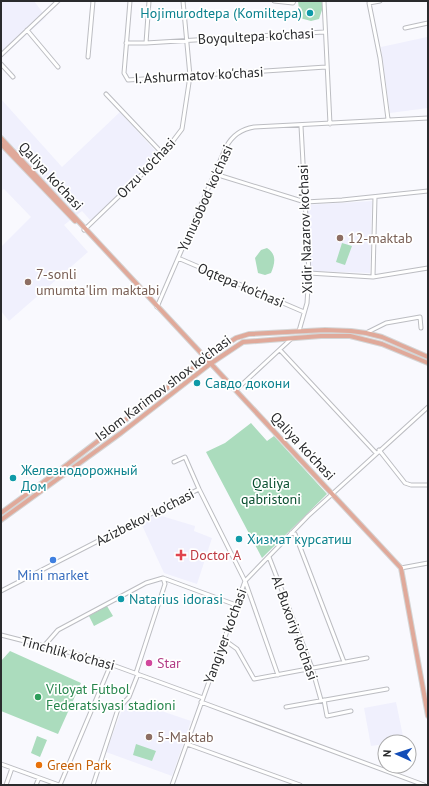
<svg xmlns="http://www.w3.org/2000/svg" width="429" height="786" viewBox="0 0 429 786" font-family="'PT Sans',sans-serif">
	<rect width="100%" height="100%" fill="#f9f9fe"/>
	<path fill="#f0f0fd" d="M1,1H34L46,17L1,58Z
		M427,37L428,108L390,113L381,47Z
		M1,99L62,167L120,112L159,155L91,221L82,211L64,225L88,252L9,321L1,311V247L31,217L4,189L1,191Z
		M372,201L370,273L311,271L307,205Z
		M155,514L195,526L194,531L212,538L197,584L164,573L141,523Z
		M126,699L191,721L172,776L106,752Z
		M396,702L404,741L385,742V744L371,746L364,708Z"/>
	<path fill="#abdcbd" d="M298,1H323L322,10L319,19L311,21L300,18Z
		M342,243L352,246L345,265L336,262Z
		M267,248C277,254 275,264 271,273L265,275L258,273L255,258L261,250Z
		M251,423L267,441L274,436L327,494L262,558L206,452L225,443Z
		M107,606L113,616L94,626L89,616Z
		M10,651L81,683L58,734L1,711V661Z
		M37,736L47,740L40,757L31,753Z
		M136,744L156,751L152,761L133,755Z"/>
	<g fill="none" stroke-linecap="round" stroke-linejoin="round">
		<defs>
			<path id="minor" d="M130,1L124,73L128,80L326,67
				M274,1L293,3L294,1
				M324,1L330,124
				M380,1L369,3L380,58L388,119
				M405,28L428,23
				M27,30L58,67
				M126,43H146L324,32
				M146,43L149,1
				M1,55L58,1
				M88,57L93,1
				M1,64L13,77
				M106,94L163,154
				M215,174L305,202L342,200L428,191
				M84,230L163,154L182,129L190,76L183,1
				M178,258L304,312
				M309,273L373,277L428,268
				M373,277L375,197
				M157,307L226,147C232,136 241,129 254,127L428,118
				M299,331L307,303L309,273L301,126
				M366,333L386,323L420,317L421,328
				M280,350L376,453
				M236,390L291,339
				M379,450L405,483L411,485H428
				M174,462L185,457L199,489
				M291,533L295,534L344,662
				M269,557L312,668L321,700
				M401,568L428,563
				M1,591L199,489L245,581L278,675
				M1,635L99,660L203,698
				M223,639L237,649L254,679L367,658
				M44,646L58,630L146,583L163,578
				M136,673L165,584L163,578L236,605
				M324,700L327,716L351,711
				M201,702L424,785
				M286,707L387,689
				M187,744L300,785
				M1,764L59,785
				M6,785L12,768
				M36,785L39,778
				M60,785L111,664
				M93,785L118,709L129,697L138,674
				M172,785L245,581L308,516L428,407"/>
			<path id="major" d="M1,138L401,568L428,716
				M1,144L75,221
				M1,513L68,464L210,355L236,338L249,334L325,330L351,331L366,333L382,337L428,357
				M1,520L121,433L210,364L243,342L321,336H350L382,344L428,363"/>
		</defs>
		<use href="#minor" stroke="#bcbdc2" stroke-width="5"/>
		<use href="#major" stroke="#d4d5d5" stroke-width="6"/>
		<use href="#minor" stroke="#fff" stroke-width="3"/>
		<use href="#major" stroke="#e0a99a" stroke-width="4"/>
	</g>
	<g fill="#0f9aa8" stroke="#fff" stroke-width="1.5">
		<circle cx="310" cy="13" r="4"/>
		<circle cx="197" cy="383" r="4"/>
		<circle cx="13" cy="478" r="4"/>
		<circle cx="239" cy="539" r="4"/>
		<circle cx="121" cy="599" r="4"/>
	</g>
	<g fill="#8d6e63" stroke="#fff" stroke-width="1.5">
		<circle cx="340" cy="238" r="4"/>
		<circle cx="28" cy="282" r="4"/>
		<circle cx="149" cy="737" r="4"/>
	</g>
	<path fill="#e0444e" stroke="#fff" stroke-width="1.5" d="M179 549h4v4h4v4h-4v4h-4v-4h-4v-4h4z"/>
	<circle fill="#3f7fe0" stroke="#fff" stroke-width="1.5" cx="53" cy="560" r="4"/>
	<circle fill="#d1479c" stroke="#fff" stroke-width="1.5" cx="149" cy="663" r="4"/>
	<circle fill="#2e9e5b" stroke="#fff" stroke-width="1.5" cx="38" cy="697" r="4"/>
	<circle fill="#e8710a" stroke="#fff" stroke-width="1.5" cx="39" cy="765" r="4"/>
	<g text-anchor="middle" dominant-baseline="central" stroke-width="3.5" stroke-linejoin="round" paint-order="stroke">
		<g font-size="14" fill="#0d838f" stroke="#fff" text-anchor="start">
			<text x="302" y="13" text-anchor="end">Hojimurodtepa (Komiltepa)</text>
			<text x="205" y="383">Савдо докони</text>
			<text x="21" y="470">Железнодорожный<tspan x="21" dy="16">Дом</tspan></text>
			<text x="247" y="539">Хизмат курсатиш</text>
			<text x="129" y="599">Natarius idorasi</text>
		</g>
		<g font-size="14" fill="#2a2b2d" stroke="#fff">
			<text transform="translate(256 36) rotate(-3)">Boyqultepa ko'chasi</text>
			<text transform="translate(199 75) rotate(-3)">I. Ashurmatov ko'chasi</text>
			<text transform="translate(146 168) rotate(-46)">Orzu ko'chasi</text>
			<text transform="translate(51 176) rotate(47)">Qaliya ko'chasi</text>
			<text transform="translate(205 198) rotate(-66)">Yunusobod ko'chasi</text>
			<text transform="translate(305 229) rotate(-92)">Xidir Nazarov ko'chasi</text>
			<text transform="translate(241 285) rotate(23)">Oqtepa ko'chasi</text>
			<text transform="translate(163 388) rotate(-37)">Islom Karimov shox ko'chasi</text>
			<text transform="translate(303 446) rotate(47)">Qaliya ko'chasi</text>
			<text transform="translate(145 517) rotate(-27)">Azizbekov ko'chasi</text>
			<text transform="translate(295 628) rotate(70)">Al Buxoriy ko'chasi</text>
			<text transform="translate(225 636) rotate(-70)">Yangiyer ko'chasi</text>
			<text transform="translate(68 653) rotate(15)">Tinchlik ko'chasi</text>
		</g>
		<g font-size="14" fill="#785e54" stroke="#fff" text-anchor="start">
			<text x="348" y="238">12-maktab</text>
			<text x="36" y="274">7-sonli<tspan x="36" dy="16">umumta'lim maktabi</tspan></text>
			<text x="157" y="737">5-Maktab</text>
		</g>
		<g font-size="14" fill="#064d2d" stroke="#fff">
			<text x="271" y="483">Qaliya<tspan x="271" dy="16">qabristoni</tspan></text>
		</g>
		<g font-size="14" fill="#be3a42" stroke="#fff" text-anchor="start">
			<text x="190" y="555">Doctor A</text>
		</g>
		<g font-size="14" fill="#366cbe" stroke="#fff">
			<text x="53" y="575">Mini market</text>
		</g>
		<g font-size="14" fill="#b23c85" stroke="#fff" text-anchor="start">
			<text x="157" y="663">Star</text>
		</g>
		<g font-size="14" fill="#27864d" stroke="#fff" text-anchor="start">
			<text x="46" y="689">Viloyat Futbol<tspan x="46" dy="16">Federatsiyasi stadioni</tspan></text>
		</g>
		<g font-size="14" fill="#c56008" stroke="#fff" text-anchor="start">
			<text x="47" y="765">Green Park</text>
		</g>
	</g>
	<rect width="429" height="786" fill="none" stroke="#2a2b2d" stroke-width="4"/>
	<g transform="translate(397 754) rotate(273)"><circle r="19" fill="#ffffff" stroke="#aaaaab"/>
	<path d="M0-3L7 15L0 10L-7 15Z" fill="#134db8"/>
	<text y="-6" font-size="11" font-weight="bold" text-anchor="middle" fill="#2a2b2d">N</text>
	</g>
</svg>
